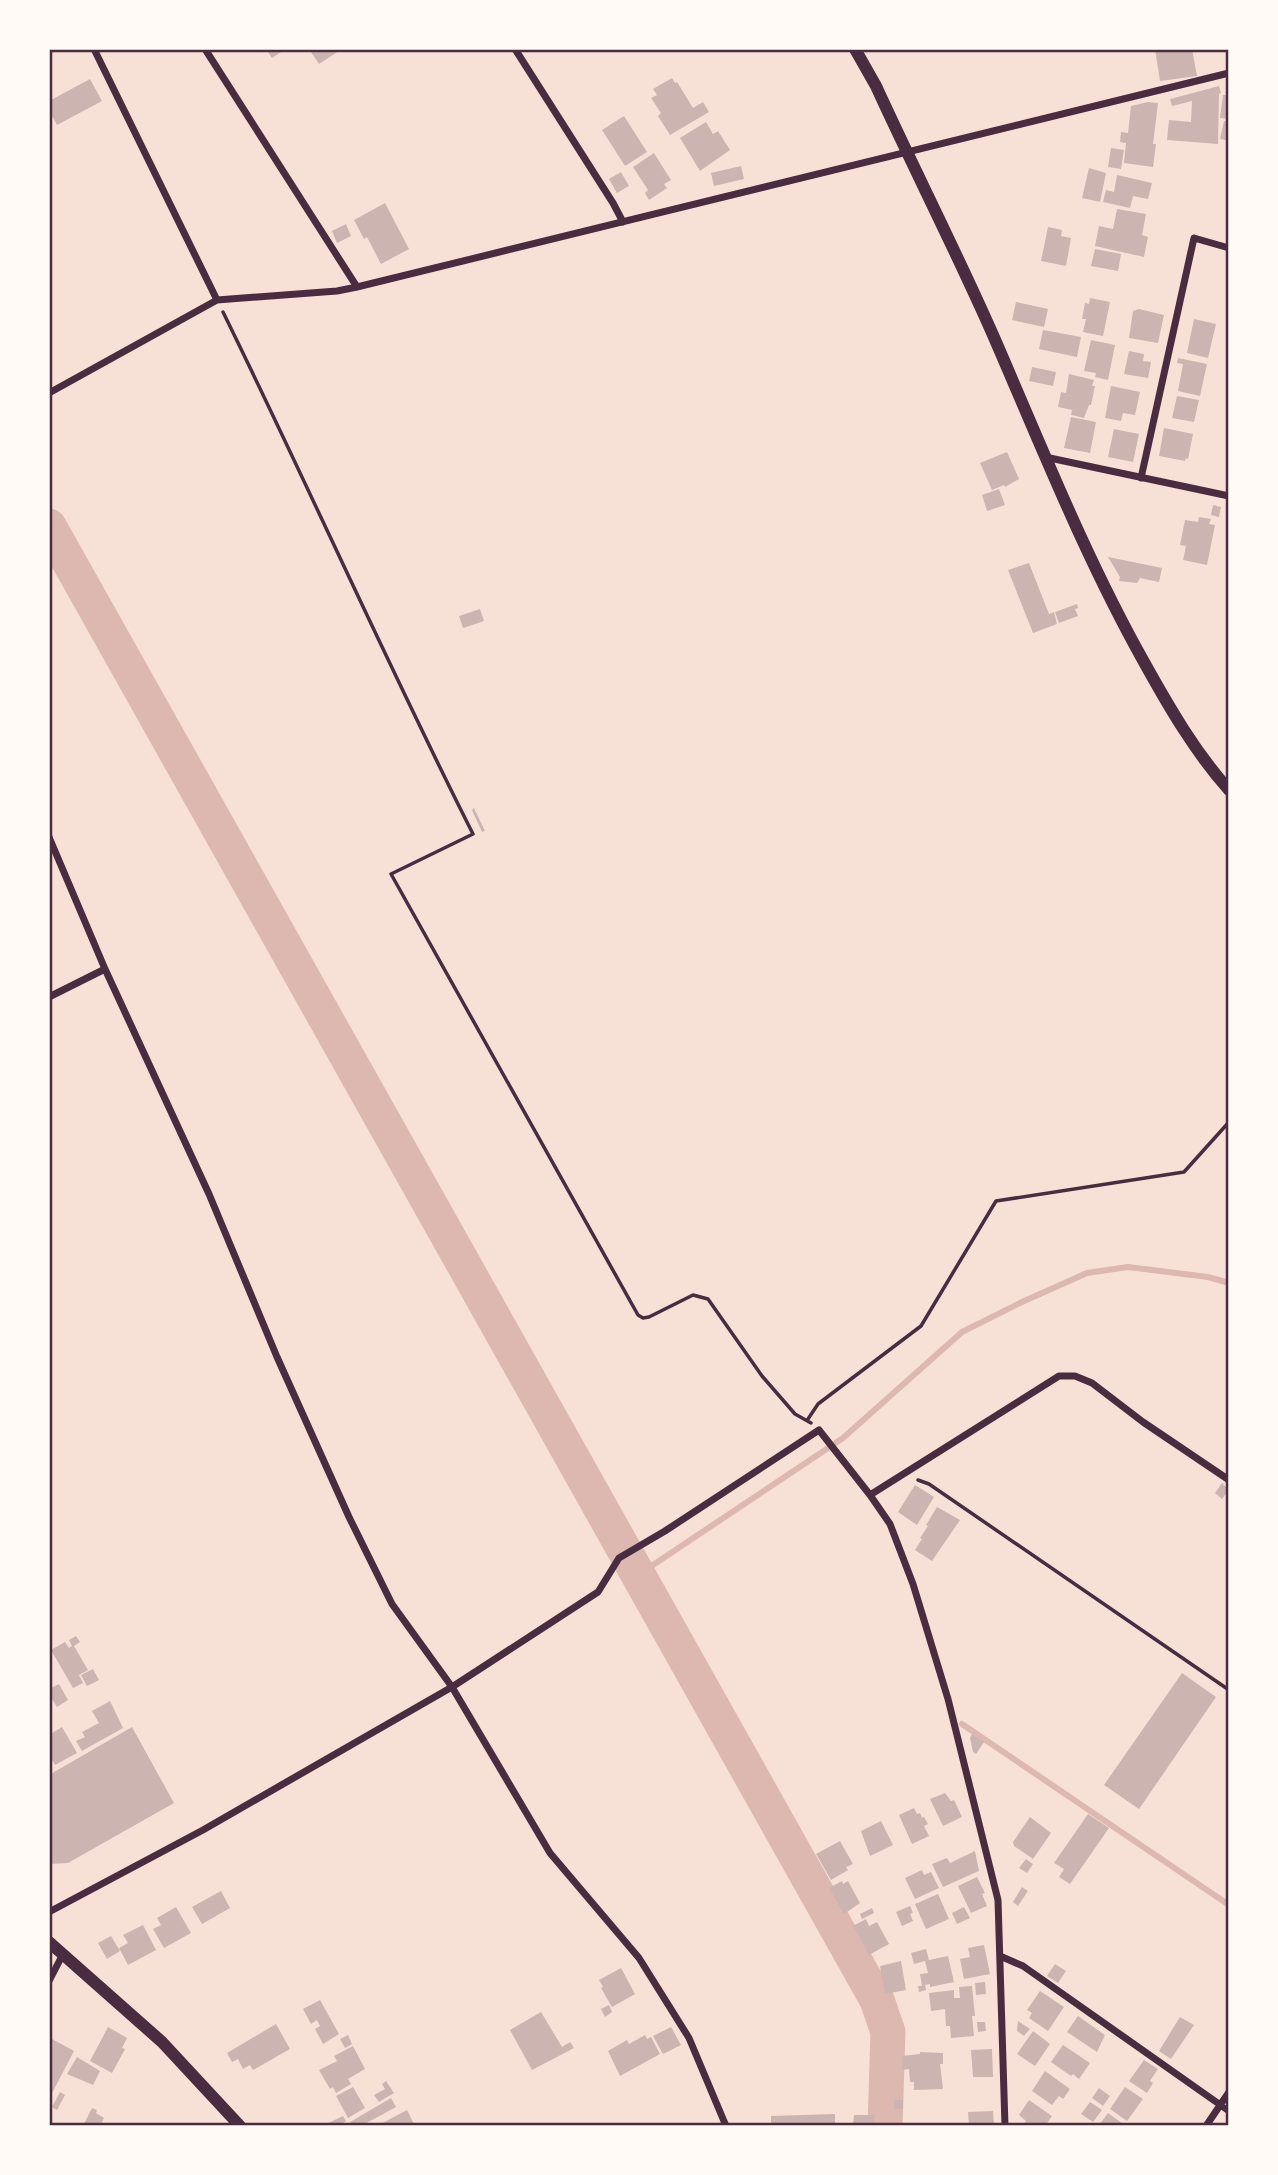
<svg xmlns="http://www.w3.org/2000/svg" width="1278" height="2175" viewBox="0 0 1278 2175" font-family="Karla,sans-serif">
	<rect width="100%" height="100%" fill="#f7e1d7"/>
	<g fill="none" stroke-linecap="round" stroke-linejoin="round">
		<path stroke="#dcb8b0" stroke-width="6" d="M638,1575L843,1438L962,1332L1022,1302L1087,1273L1128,1267L1208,1277L1229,1283
			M962,1724L1229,1905"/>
		<path stroke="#dcb8b0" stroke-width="35" d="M49,526L877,2000L888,2032L885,2126"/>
	</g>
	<path fill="#ccb4b1" d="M266,49H286L272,58Z
		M309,49H342L319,64Z
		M1155,49H1192L1197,76L1160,81Z
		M672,78L675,83L677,82L693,108L703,102L709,112L670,135L658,116L661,113L651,98L657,95L653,89Z
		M90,79L102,101L57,125L49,110V101Z
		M1219,86L1221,93L1219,94L1218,144L1167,140L1169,120L1191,122L1192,101L1172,106L1170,99Z
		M1223,95H1229V119L1220,118Z
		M1148,102L1158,103L1153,144H1156L1153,167L1124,163L1126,143L1120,142L1121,132L1128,133L1131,106Z
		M624,116L647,152L625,166L602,130Z
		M1224,121L1229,122V141L1220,139Z
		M706,122L713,134L718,131L730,150L700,171L680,138Z
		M1111,148L1124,150L1121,169L1108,167Z
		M654,153L671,180L664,184L667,188L649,200L645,193L648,190L633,167Z
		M741,166L744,179L714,186L711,173Z
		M1089,168L1106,173L1100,202L1082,198Z
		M621,172L629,186L617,193L609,179Z
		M1117,175L1152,183L1148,199L1133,196L1130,208L1103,202L1106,190L1114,192Z
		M385,203L409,249L381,264L367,237L364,239L354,220Z
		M1117,209L1146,214L1142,235L1148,237L1144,257L1095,246L1099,226L1113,229Z
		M346,224L351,236L337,243L332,231Z
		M1048,227L1062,230L1061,236L1071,238L1066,266L1041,261Z
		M1095,249L1121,254L1118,271L1091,266Z
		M1090,298L1110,302L1103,336L1083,332L1086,319H1082L1085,303L1089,304Z
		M1016,302L1048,309L1044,327L1012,320Z
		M1139,309L1164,315L1158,343L1129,338L1133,311Z
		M1194,319L1216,324L1208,358L1187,353Z
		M1043,330L1081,337L1077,357L1039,349Z
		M1091,340L1115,345L1108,380L1095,377L1096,373L1084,371Z
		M1129,351L1144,354L1143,361L1151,362L1148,378L1124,374Z
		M1178,358L1207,364L1200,396L1178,391L1183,364L1177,363Z
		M1032,367L1056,372L1053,386L1029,381Z
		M1069,374L1094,380L1092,386H1095L1091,405H1089L1084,418L1071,415L1072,410L1058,407L1061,392L1066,393Z
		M1111,386L1140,392L1135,415L1123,413L1121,421L1105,418Z
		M1177,396L1199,400L1194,422L1172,418Z
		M1071,417L1096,422L1090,453L1064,448Z
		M1164,428L1193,434L1188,459L1186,458L1185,461L1159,456Z
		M1114,429L1139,434L1133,462L1108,457Z
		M1007,452L1019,479L1005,487L1004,485L992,490L980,463Z
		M999,489L1005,505L987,511L982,495Z
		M1213,505L1221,507L1219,517L1211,515Z
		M1199,517L1211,519L1209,524L1215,525L1207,565L1183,560L1186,546L1180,545L1185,520L1198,522Z
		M1108,557L1162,568L1159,582L1140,578L1137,583L1119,581L1120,577Z
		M1029,563L1049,614L1054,612L1057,624L1033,633L1008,570Z
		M1077,604L1078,608L1075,609L1078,616L1059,623L1055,612Z
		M480,609L484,621L463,628L459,616Z
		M474,808L485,831L482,832L472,810Z
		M1222,1483L1229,1490L1222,1499L1215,1493Z
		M915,1485L934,1497L917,1525L898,1512Z
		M937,1507L960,1520L932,1561L915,1550L922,1539L920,1538L928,1526L926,1525Z
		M76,1636L80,1642L74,1646L88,1670L79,1675L83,1683L73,1688L51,1650L65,1642L69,1648L72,1646L69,1640Z
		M93,1669L99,1680L87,1686L81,1675Z
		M1182,1673L1216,1697L1139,1809L1104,1785Z
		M59,1684L68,1700L57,1707L49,1694V1689Z
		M110,1701L123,1728L82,1751L76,1741L85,1737L82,1732L99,1723L92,1711Z
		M62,1727L77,1753L55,1765L49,1755V1735Z
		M132,1727L174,1803L68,1863L49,1864V1775Z
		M972,1734L984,1742L976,1754L973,1752L970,1738Z
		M945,1793L951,1801L954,1800L962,1817L943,1826L930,1799Z
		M914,1808L917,1814L920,1813L922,1818L924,1817L928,1824L924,1826L929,1836L912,1844L899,1815Z
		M1088,1814L1109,1828L1070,1884L1059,1877L1064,1869L1054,1863Z
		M1030,1817L1051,1833L1033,1859L1014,1846L1013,1842Z
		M881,1821L893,1845L870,1856L861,1831Z
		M840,1841L853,1864L846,1867L848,1870L831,1880L816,1854Z
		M975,1851L979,1871L943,1887L932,1864L947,1858L950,1863Z
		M1026,1859L1033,1864L1027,1873L1019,1868Z
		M922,1870L924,1875L931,1872L939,1888L915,1899L905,1878Z
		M977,1877L985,1893L982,1894L987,1906L971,1913L958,1886Z
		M842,1881L843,1884L848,1881L860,1903L844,1914L829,1888Z
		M1022,1887L1028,1891L1018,1906L1013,1902Z
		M221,1891L230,1908L202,1924L192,1907Z
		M938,1894L949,1919L926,1929L915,1904Z
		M910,1906L913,1913L910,1914L913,1921L902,1926L896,1912Z
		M176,1907L191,1933L164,1948L153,1929L161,1925L157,1918Z
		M964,1907L970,1918L957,1924L952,1913Z
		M872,1908L874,1913L862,1919L860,1914Z
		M866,1919L869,1926L877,1922L889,1944L869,1955L853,1926Z
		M143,1925L156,1950L128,1965L119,1948L128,1943L123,1935Z
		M111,1936L120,1951L107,1959L98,1943Z
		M984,1945L990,1974L964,1979L960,1959L970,1957L968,1948Z
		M926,1949L929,1960L948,1956L954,1982L930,1987V1984L925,1985L926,1990L919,1992L918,1986H922L920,1974L928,1973L925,1961L914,1964L911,1953Z
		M901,1961L906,1990L885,1994L880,1966Z
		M1055,1964L1066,1971L1058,1983L1047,1976Z
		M621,1968L635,1994L612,2007L601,1988L603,1987L599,1980Z
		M985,1982L986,1994L976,1995L975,1983Z
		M972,1986L975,2016H972L974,2036L951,2038L950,2026H946L945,2009L931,2011L929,1993L954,1990V1998H960L959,1987Z
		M1040,1991L1064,2007L1048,2031L1029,2018L1032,2013L1027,2010Z
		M320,2000L339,2034L323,2044L315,2029L320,2026L317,2020L311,2024L303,2009Z
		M609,2005L612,2012L605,2017L601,2009Z
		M541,2012L562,2047L570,2042L574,2048L532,2070L510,2030Z
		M1078,2016L1105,2035L1097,2052L1067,2032Z
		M1180,2017L1194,2025L1171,2059L1159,2051Z
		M1018,2021L1030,2029L1024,2036L1017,2031Z
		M977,2022H985L986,2031L978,2032Z
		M276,2024L290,2049L253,2070L250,2065L243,2069L238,2059L232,2062L227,2053Z
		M108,2027L127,2038L122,2048L125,2049L112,2073L90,2061Z
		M671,2027L681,2045L663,2054L653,2036Z
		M1033,2031L1050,2044L1035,2066L1017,2054Z
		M348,2035L352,2044L345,2048L340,2039Z
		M645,2035L647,2039L651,2037L660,2054L620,2076L608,2051L627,2040L629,2044Z
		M52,2039L74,2051L49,2099V2045Z
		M1063,2045L1090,2063L1079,2079L1073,2074L1071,2076L1051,2062Z
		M353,2046L365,2069L348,2079L351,2084L336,2093L333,2087L330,2089L319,2070L337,2061L334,2056Z
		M992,2049L993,2077H973L971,2050Z
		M920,2052L943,2053V2064H940L943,2089L914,2090V2082H910L909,2069L902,2070V2056L920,2054Z
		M77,2057L100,2071L93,2085L67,2074Z
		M1144,2060L1158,2069L1150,2081L1153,2083L1147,2093L1129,2081Z
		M1045,2071L1070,2089L1063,2099L1059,2096L1052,2105L1032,2091Z
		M386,2081L394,2093L379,2102L374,2095L385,2089L382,2084Z
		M353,2087L365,2108L348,2118L336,2096Z
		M1125,2087L1143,2099L1127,2121L1110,2109Z
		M1099,2088L1110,2096L1103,2106L1092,2098Z
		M60,2092L65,2095L57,2110L52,2107Z
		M391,2098L396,2107L361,2126H353L350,2122Z
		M894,2100H903V2109H894Z
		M1029,2100L1052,2116L1045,2126H1022L1026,2121L1019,2115Z
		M1090,2102L1102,2110L1093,2122L1081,2114Z
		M92,2108L97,2110L96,2113L104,2118L100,2126H83Z
		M407,2110L415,2126H377Z
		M993,2111L994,2125L969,2126L968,2112Z
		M1108,2113L1126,2126L1099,2125Z
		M835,2114V2123H839V2126H771V2116Z
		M854,2115H875L874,2126H853Z
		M343,2116L346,2121L338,2126H322Z"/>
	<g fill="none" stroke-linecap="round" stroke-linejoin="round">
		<path stroke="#4a2c40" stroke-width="3.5" d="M223,312C308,485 386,662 473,834L391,874L638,1315L643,1318L649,1317L693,1295L708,1299L762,1376L795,1414L811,1423
			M808,1419L818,1404L921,1326L996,1201L1184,1172L1229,1122
			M918,1480L929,1484L1229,1690"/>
		<path stroke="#4a2c40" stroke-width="7" d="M94,49L217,300
			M205,49L357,287
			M515,49L613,203L623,222
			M49,393L217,300L337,291L357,287L1229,73
			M1045,457L1229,496
			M1141,478L1194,238L1229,248
			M49,837L105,969L209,1194L277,1357L349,1517L392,1604L452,1687L550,1853L639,1958L689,2038L726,2126
			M49,997L105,969
			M870,1495L1059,1376H1075L1092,1383L1143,1422L1229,1480
			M49,1912L203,1830L452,1687L598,1592L619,1558L665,1531L819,1430L870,1495L890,1524L913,1584L948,1699L998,1900L1005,2126
			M1000,1956L1023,1966L1229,2111
			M49,1981L63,1954
			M1206,2126L1229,2092"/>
		<path stroke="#4a2c40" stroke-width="12" d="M855,49L876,86C914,169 956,251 993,335C1041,445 1085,557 1144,662C1169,707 1195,752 1229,790"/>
		<path stroke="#4a2c40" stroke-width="12" d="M49,1942L162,2042L240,2126"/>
	</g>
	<rect width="1278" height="2175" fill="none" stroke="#fffaf5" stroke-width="102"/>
	<rect x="51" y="51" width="1176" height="2073" fill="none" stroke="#4a2c40" stroke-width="2.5"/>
</svg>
